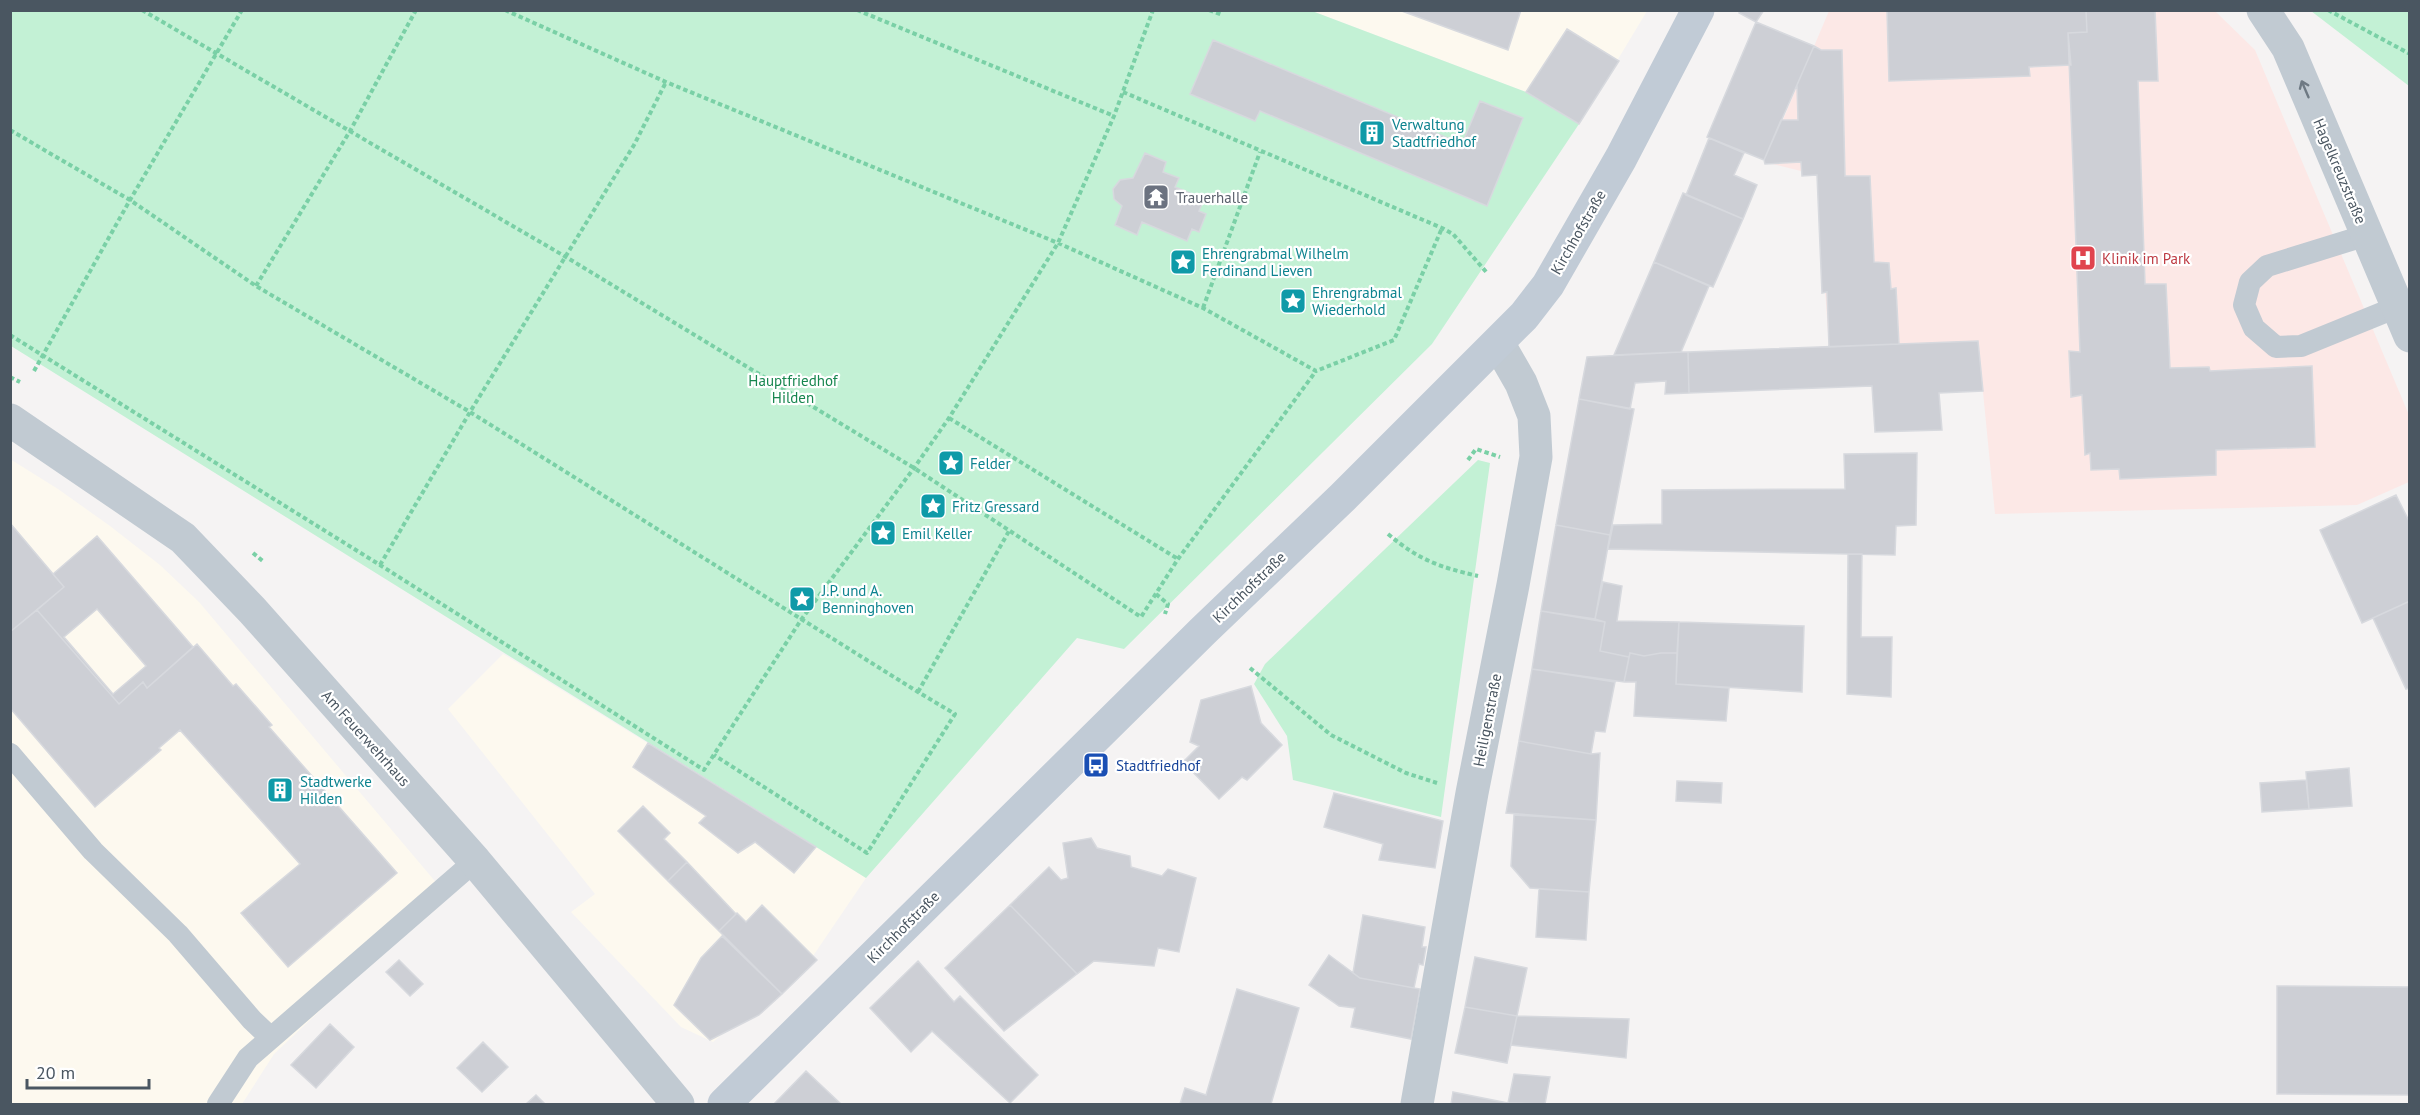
<svg xmlns="http://www.w3.org/2000/svg" width="2420" height="1115" viewBox="0 0 2420 1115" font-family="'PT Sans',sans-serif">
	<rect width="100%" height="100%" fill="#f5f3f3"/>
	<path fill="#fdf9ef" d="M1312,11H1647L1579,124L1526,92Z
		M10,459L58,489L110,526L160,565L199,602L445,893L274,1054L242,1104H11Z
		M503,654L866,878L813,956L713,1042L681,1027L571,912L595,894L448,709Z"/>
	<path fill="#fce8e6" d="M1829,11H2215L2255,50L2409,415V482L2357,505L1995,514L1978,341L1829,347L1817,175L1765,162Z"/>
	<path fill="#c3f1d5" d="M10,11H1312L1526,92L1579,124L1432,344L1124,649L1077,638L866,878L11,346Z
		M2311,11H2409V86Z
		M1478,460L1490,463L1441,817L1293,780L1287,736L1254,684L1265,664Z"/>
	<path fill="#cdcfd5" stroke="#d7d9de" stroke-width="1.5" fill-rule="evenodd" d="M1399,10H1521L1508,50Z
		M1740,10H1764L1756,22L1739,13Z
		M1887,10H2086L2087,32L2068,33L2071,65L2029,67L2030,76L1889,81Z
		M2086,10H2155L2158,81H2138L2145,284H2166L2170,368L2209,367L2210,371L2312,366L2315,447L2216,450V475L2120,479L2119,469L2091,470L2090,453L2085,455L2082,395L2071,397L2069,351L2080,352L2068,33L2087,32Z
		M1756,22L1814,46L1764,160L1707,137Z
		M1567,29L1619,61L1579,124L1526,92Z
		M1213,40L1462,144L1480,101L1523,118L1487,206L1260,111L1255,121L1190,94Z
		M1814,46L1821,50H1842L1845,176H1870L1874,262L1889,263L1891,289L1896,288L1899,344L1829,347L1827,292L1822,293L1817,175L1802,176L1801,162L1765,164L1764,160L1781,120H1798L1797,85Z
		M1709,138L1744,153L1734,175L1757,185L1743,219L1686,195Z
		M1145,153L1166,162L1163,172L1179,178L1175,187L1204,199L1199,211L1206,214L1199,232L1192,229L1187,241L1142,222L1137,235L1115,225L1122,206L1114,199L1113,189L1120,180L1133,178Z
		M1683,193L1743,219L1713,287L1654,262Z
		M1654,262L1709,286L1681,352L1614,355Z
		M1978,341L1983,391L1939,393L1942,430L1875,432L1872,386L1689,393L1688,352Z
		M1681,352H1688L1689,393L1665,394L1666,381L1635,383L1630,409L1579,399L1587,357Z
		M1579,399L1634,409L1610,535L1556,525Z
		M1917,453L1916,525L1896,526L1895,555L1608,549L1613,525L1662,524V490L1845,489L1844,454Z
		M2396,495L2410,523V601L2362,623L2320,530Z
		M10,523L64,587L10,632Z
		M1556,525L1610,535L1595,619L1541,611Z
		M97,536L193,647L147,688L143,682L119,704L37,610L64,587L53,574ZM97,609L146,666L113,694L64,637Z
		M1848,554H1862L1861,637H1892L1891,697L1847,694Z
		M1603,582L1622,586L1617,621L1679,622L1677,653H1661L1644,656L1630,653L1629,657L1600,651L1605,622L1595,619Z
		M2410,601V688L2406,689L2373,618Z
		M37,610L119,704L143,682L147,688L197,644L233,686L236,684L272,725L269,727L397,873L288,967L241,913L300,864L180,730L159,748L161,750L95,807L10,708V632Z
		M1541,611L1605,622L1600,651L1629,657L1624,682L1532,669Z
		M1679,622L1804,626L1802,692L1676,684Z
		M1630,653L1644,656L1661,653H1677L1676,684L1729,688L1726,721L1634,716L1636,682H1624Z
		M1532,669L1615,682L1605,732L1595,731L1591,754L1519,741Z
		M1251,686L1261,723L1282,745L1247,780L1242,777L1219,799L1183,762L1199,746L1190,742L1201,700Z
		M1519,741L1591,754L1600,753L1596,820L1506,813Z
		M648,743L816,847L794,873L755,842L738,853L699,823L706,816L633,767Z
		M2349,768L2352,806L2309,809L2306,772Z
		M2306,780L2309,809L2262,812L2260,783Z
		M1677,781L1722,783L1721,803L1676,801Z
		M1334,793L1443,821L1435,868L1379,860L1383,844L1324,827Z
		M643,806L670,833L664,839L687,862L668,881L618,831Z
		M1514,815L1596,820L1589,892L1530,888L1511,866Z
		M1091,838L1097,848L1130,856L1131,867L1162,876L1168,869L1196,878L1179,952L1158,948L1154,966L1094,961L1077,974L1010,905L1049,867L1061,880L1068,878L1063,843Z
		M687,862L736,914L719,931L668,881Z
		M1539,889L1589,892L1586,940L1536,937Z
		M762,905L817,960L782,994L719,931L737,913L746,922Z
		M1010,905L1077,974L1004,1031L945,968Z
		M1363,915L1425,927L1422,947H1426L1423,965L1419,964L1414,988L1360,978L1353,973Z
		M722,936L782,994L759,1015L710,1040L674,1005L701,958Z
		M1329,955L1360,978L1420,989L1411,1039L1351,1027L1355,1008L1339,1006L1309,985Z
		M1475,957L1527,968L1517,1016L1465,1007Z
		M399,960L423,984L410,996L386,972Z
		M918,961L954,1002L960,996L1038,1075L1010,1103L932,1031L911,1052L870,1008Z
		M2277,986L2410,987V1095L2277,1094Z
		M1237,989L1299,1008L1271,1104H1180L1185,1088L1206,1095Z
		M1465,1007L1517,1016L1507,1063L1455,1053Z
		M1517,1016L1629,1019L1626,1058L1511,1045Z
		M330,1024L354,1047L316,1088L291,1065Z
		M483,1042L508,1067L482,1092L457,1068Z
		M806,1071L841,1104H774Z
		M1514,1074L1550,1077L1545,1104L1508,1103Z
		M1453,1092L1508,1103L1517,1104H1451Z
		M536,1095L545,1104H526Z"/>
	<g fill="none" stroke-linecap="round" stroke-linejoin="round">
		<path stroke="#7ad0a6" stroke-width="4" stroke-dasharray="4.5 3" stroke-linecap="butt" d="M142,10L566,257L914,468L1141,617L1178,559L1316,371
			M505,10L666,82L1058,243L1203,308L1316,371L1394,340L1442,228
			M857,10L1114,116
			M1209,10L1223,15
			M2328,10L2410,54
			M1123,92L1442,228L1453,234L1488,274
			M10,130L130,200L256,286L470,412L918,692L955,714L867,853L714,755
			M256,286L350,131L416,10
			M1203,308L1260,152
			M10,335L380,565L704,770L801,620L914,468L949,418L1058,243L1114,116L1153,10
			M34,371L130,200L242,10
			M10,377L20,382
			M949,418L1178,559
			M1468,460L1476,449L1500,457
			M1388,534C1419,560 1439,567 1478,576
			M253,553L264,562
			M380,565L470,412L634,145L666,82
			M1156,594L1168,604L1165,614
			M1250,668L1331,735L1406,773L1437,783
			M918,692L1009,531"/>
		<path stroke="#c1cad2" stroke-width="22" d="M2367,235L2267,266L2250,282L2244,305L2254,328L2276,347L2301,346L2397,307
			M10,754L93,851L178,934L252,1020L271,1038
			M218,1104L248,1058L475,861"/>
		<path stroke="#c1cad2" stroke-width="33" d="M2263,10L2288,48L2410,336
			M10,420L183,538L252,610L475,861L678,1104
			M1417,1104L1472,793L1513,585L1536,457L1534,416L1521,383L1498,343"/>
		<path stroke="#c1cbd6" stroke-width="33" d="M724,1104L1203,631L1343,497L1524,316L1548,285L1621,158L1698,10"/>
	</g>
	<defs><path id="oneway-shaft" d="M-6 0H5M1.5-3L5.5 0L1.5 3" fill="none" stroke-width="1.6" stroke-linecap="round" stroke-linejoin="round" transform="scale(1.5)"/></defs>
	<use stroke="#6e7983" href="#oneway-shaft" transform="translate(2305 89) rotate(-113)"/>
	<defs>
		<symbol id="building-square" viewBox="-11 -11 22 22"><rect x="-9" y="-9" width="18" height="18" rx="4" fill="#0f9aa8" stroke="#fff"/><path d="M-4-6H4V6H1V3H-1V6H-4ZM-2.5-4.3h1.7v1.8h-1.7ZM.8-4.3h1.7v1.8H.8ZM-2.5-1h1.7V.8h-1.7ZM.8-1h1.7V.8H.8Z" fill="#fff"/></symbol>
		<symbol id="temple-square" viewBox="-11 -11 22 22"><rect x="-9" y="-9" width="18" height="18" rx="4" fill="#6b7280" stroke="#fff"/><path d="M0-6L5-2H3V0L6.5 2.5H4V6H1.5V3h-3V6H-4V2.5H-6.5L-3 0V-2H-5Z" fill="#fff"/></symbol>
		<symbol id="hospital-square" viewBox="-11 -11 22 22"><rect x="-9" y="-9" width="18" height="18" rx="4" fill="#e0444e" stroke="#fff"/><path d="M-5-5h3v3.5h4V-5h3V5h-3V1.5h-4V5h-3Z" fill="#fff"/></symbol>
		<symbol id="sight-square" viewBox="-11 -11 22 22"><rect x="-9" y="-9" width="18" height="18" rx="4" fill="#0f9aa8" stroke="#fff"/><path d="M0-6L1.8-2.2L6-1.7L2.9 1.2L3.7 5.4L0 3.3L-3.7 5.4L-2.9 1.2L-6-1.7L-1.8-2.2Z" fill="#fff"/></symbol>
		<symbol id="bus-square" viewBox="-11 -11 22 22"><rect x="-9" y="-9" width="18" height="18" rx="4" fill="#1a4fb4" stroke="#fff"/><path d="M-5-6H5V4H4V6H2V4H-2V6H-4V4H-5ZM-3.5-4V0h7V-4ZM-3.5 1.2v1.5H-2V1.2ZM2 1.2v1.5H3.5V1.2Z" fill="#fff"/></symbol>
	</defs>
	<g fill-rule="evenodd">
		<use href="#building-square" x="1357" y="118" width="30" height="30"/>
		<use href="#temple-square" x="1141" y="182" width="30" height="30"/>
		<use href="#hospital-square" x="2068" y="243" width="30" height="30"/>
		<use href="#sight-square" x="1168" y="247" width="30" height="30"/>
		<use href="#sight-square" x="1278" y="286" width="30" height="30"/>
		<use href="#sight-square" x="936" y="448" width="30" height="30"/>
		<use href="#sight-square" x="918" y="491" width="30" height="30"/>
		<use href="#sight-square" x="868" y="518" width="30" height="30"/>
		<use href="#sight-square" x="787" y="584" width="30" height="30"/>
		<use href="#bus-square" x="1081" y="750" width="30" height="30"/>
		<use href="#building-square" x="265" y="775" width="30" height="30"/>
	</g>
	<g text-anchor="middle" dominant-baseline="central" stroke-width="4.5" stroke-linejoin="round" paint-order="stroke">
		<g font-size="15" fill="#0d838f" stroke="#fff" text-anchor="start">
			<text x="1392" y="124">Verwaltung<tspan x="1392" dy="17">Stadtfriedhof</tspan></text>
			<text x="1202" y="253">Ehrengrabmal Wilhelm<tspan x="1202" dy="17">Ferdinand Lieven</tspan></text>
			<text x="1312" y="292">Ehrengrabmal<tspan x="1312" dy="17">Wiederhold</tspan></text>
			<text x="970" y="463">Felder</text>
			<text x="952" y="506">Fritz Gressard</text>
			<text x="902" y="533">Emil Keller</text>
			<text x="822" y="590">J.P. und A.<tspan x="822" dy="17">Benninghoven</tspan></text>
			<text x="300" y="781">Stadtwerke<tspan x="300" dy="17">Hilden</tspan></text>
		</g>
		<g font-size="15" fill="#4a5661" stroke="#fff">
			<text transform="translate(2340 171) rotate(67)">Hagelkreuzstraße</text>
			<text transform="translate(1578 232) rotate(-60)">Kirchhofstraße</text>
			<text transform="translate(1249 587) rotate(-44)">Kirchhofstraße</text>
			<text transform="translate(1487 720) rotate(-79)">Heiligenstraße</text>
			<text transform="translate(366 738) rotate(48)">Am Feuerwehrhaus</text>
			<text transform="translate(903 927) rotate(-45)">Kirchhofstraße</text>
		</g>
		<g font-size="15" fill="#5b616d" stroke="#fff" text-anchor="start">
			<text x="1176" y="197">Trauerhalle</text>
		</g>
		<g font-size="15" fill="#be3a42" stroke="#fff" text-anchor="start">
			<text x="2102" y="258">Klinik im Park</text>
		</g>
		<g font-size="15" fill="#17864f" stroke="#fff">
			<text x="793" y="380">Hauptfriedhof<tspan x="793" dy="17">Hilden</tspan></text>
		</g>
		<g font-size="15" fill="#164399" stroke="#fff" text-anchor="start">
			<text x="1116" y="765">Stadtfriedhof</text>
		</g>
	</g>
	<rect width="2420" height="1115" fill="none" stroke="#4a5661" stroke-width="24"/>
	<path d="M27 1079v9h122v-9" fill="none" stroke="#4a5661" stroke-width="3"/>
	<text x="36" y="1079" font-size="18" fill="#4a5661" stroke="#ffffff" stroke-width="4.5" paint-order="stroke">20 m</text>
</svg>
